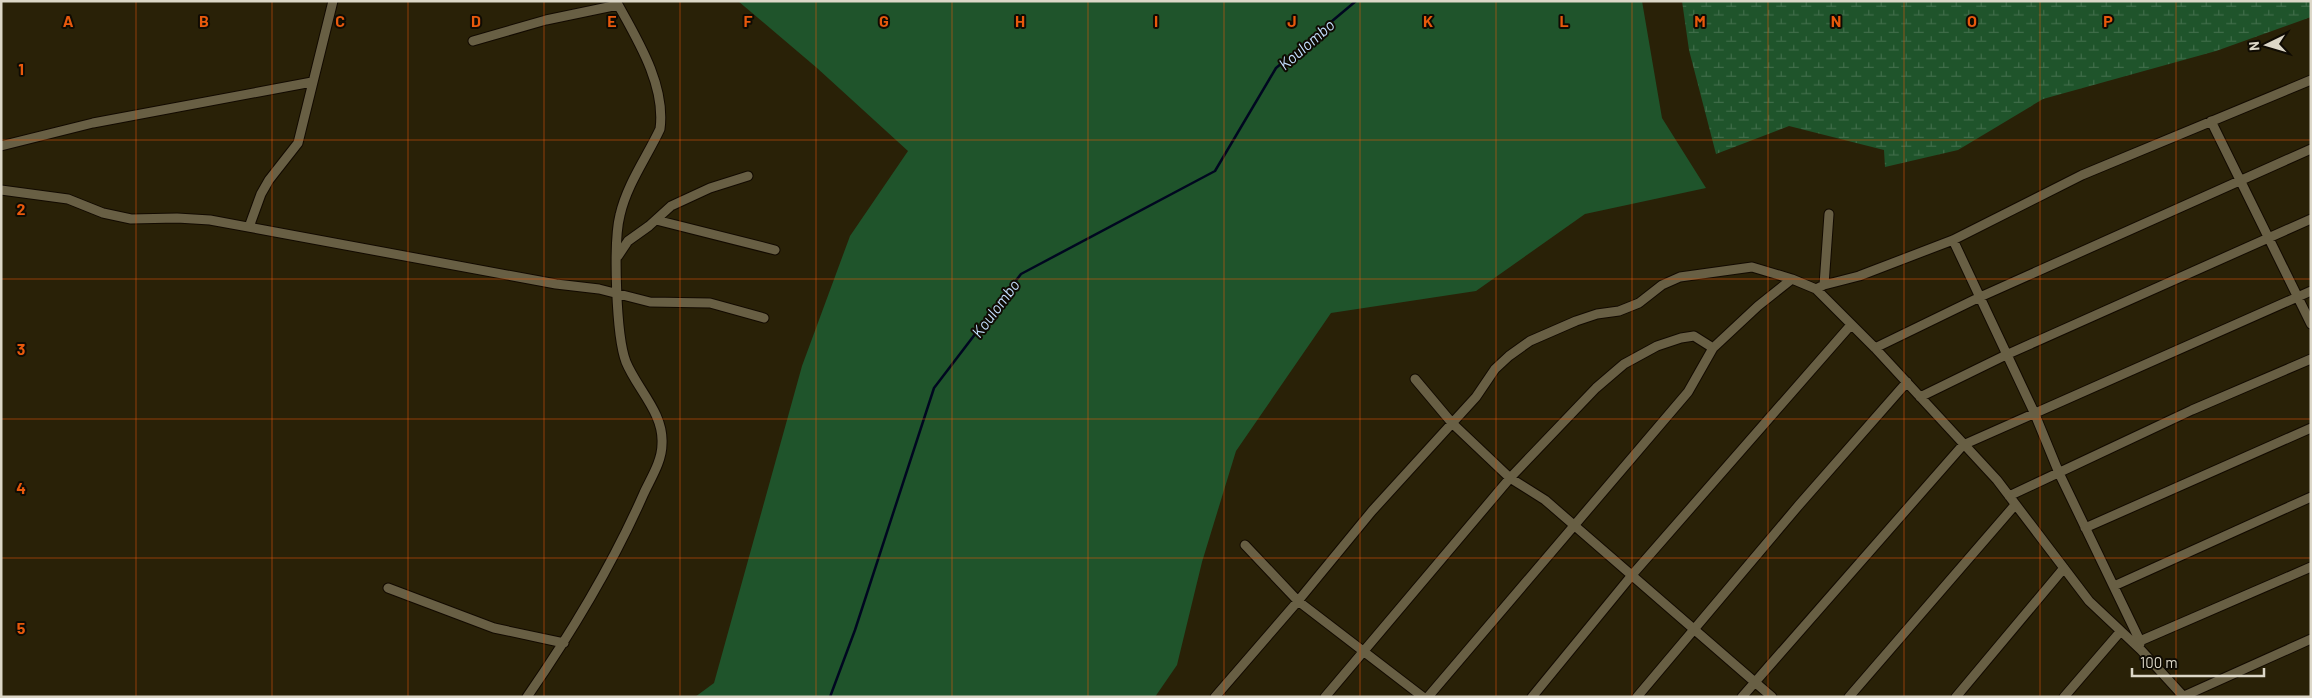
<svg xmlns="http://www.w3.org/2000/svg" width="2312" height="698" viewBox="0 0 2312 698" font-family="Barlow,sans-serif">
	<defs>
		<pattern id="wetland-marsh" width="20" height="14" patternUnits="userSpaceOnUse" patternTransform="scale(1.25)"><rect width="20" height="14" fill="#1f542b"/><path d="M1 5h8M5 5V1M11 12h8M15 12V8" fill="none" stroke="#3f6c48"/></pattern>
	</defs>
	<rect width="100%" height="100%" fill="#292107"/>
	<path fill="#1f542b" d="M738,1H1642L1662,118L1706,188L1585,214L1476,291L1331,313L1236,451L1202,562L1177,665L1155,697H695L714,683L802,366L850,236L908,151L817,68Z"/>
	<path fill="url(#wetland-marsh)" d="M1682,1H2311V17L2216,51L2043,99L1958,150L1885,167L1884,150L1789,126L1716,154L1689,50Z"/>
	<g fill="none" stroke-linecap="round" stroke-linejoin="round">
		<path stroke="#000720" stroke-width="2.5" d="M830,697L855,630L934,388L1021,274L1215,171L1276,68L1356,1"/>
		<defs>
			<path id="minor" d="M473,41L546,20L618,5
				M2211,121L2311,324
				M1,146L93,123L312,82
				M1,190L68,199L103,213L131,219L177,218L210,220L556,284L599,289L650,302L710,303L764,318
				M656,220L775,250
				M249,227L261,194L269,180L298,143L333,1
				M1953,240L2034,412L2059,473L2140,641
				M618,256L628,241L649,226L671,206L710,188L748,176
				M1824,285L1829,214
				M1816,289L1824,285L1859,276L1953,240L2082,175L2311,80
				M1875,348L1980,297L2311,149
				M1415,379L1452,423L1510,478L1545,500L1772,697
				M1920,397L2006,355L2311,219
				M2009,496L2192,410L2311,359
				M2085,528L2311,428
				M1245,545L1298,601L1423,697
				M2114,586L2311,497
				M388,588L494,628L564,643
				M2140,644V641L2311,567
				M2184,696L2311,639
				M527,697C572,632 612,566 644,493C651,478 662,461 662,444C664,413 637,389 626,362C616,336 613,242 620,215C627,184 647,157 660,129C666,85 637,39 616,1
				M1215,697L1298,601L1372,511L1476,397L1495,369L1509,356L1530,341L1576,321L1597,314L1619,311L1639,303L1662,285L1680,277L1752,267L1792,279L1816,289L1875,348L1997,480L2089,601L2141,650L2184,697
				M1325,697L1510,478L1596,388L1624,364L1657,346L1681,338L1694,336L1713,348
				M1428,697L1688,392L1713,348L1758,306L1792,279
				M1532,697L1632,575L1850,326
				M1637,697L1799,505L1907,382
				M1742,697L1963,445L2311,291
				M1849,697L2015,505
				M1956,697L2064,568
				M2064,697L2120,632"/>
		</defs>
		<use href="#minor" stroke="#120a00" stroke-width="11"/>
		<use href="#minor" stroke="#685f44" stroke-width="9"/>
	</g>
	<path fill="none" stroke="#e8590c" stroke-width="1" stroke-opacity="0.55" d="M136,1V697M272,1V697M408,1V697M544,1V697M680,1V697M816,1V697M952,1V697M1088,1V697M1224,1V697M1360,1V697M1496,1V697M1632,1V697M1768,1V697M1904,1V697M2040,1V697M2176,1V697M1,140H2311M1,279H2311M1,419H2311M1,558H2311"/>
	<g text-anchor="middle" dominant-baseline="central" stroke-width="4" stroke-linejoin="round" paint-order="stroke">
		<g font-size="16" font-style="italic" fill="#c4dfff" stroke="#0f0b03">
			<text transform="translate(1306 44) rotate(-41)">Koulombo</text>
			<text transform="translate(995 308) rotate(-53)">Koulombo</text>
		</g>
	</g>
	<g font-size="16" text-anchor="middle" font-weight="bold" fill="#e8590c" stroke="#0f0b03" stroke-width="4" stroke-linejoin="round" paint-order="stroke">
		<text x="68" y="27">A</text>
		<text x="204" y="27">B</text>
		<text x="340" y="27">C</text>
		<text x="476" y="27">D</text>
		<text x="612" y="27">E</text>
		<text x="748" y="27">F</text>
		<text x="884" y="27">G</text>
		<text x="1020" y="27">H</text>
		<text x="1156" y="27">I</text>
		<text x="1292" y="27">J</text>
		<text x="1428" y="27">K</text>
		<text x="1564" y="27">L</text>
		<text x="1700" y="27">M</text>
		<text x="1836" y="27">N</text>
		<text x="1972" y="27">O</text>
		<text x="2108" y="27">P</text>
		<text x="21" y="75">1</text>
		<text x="21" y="215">2</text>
		<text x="21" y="355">3</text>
		<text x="21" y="494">4</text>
		<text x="21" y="634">5</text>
	</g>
	<rect width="2312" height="698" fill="none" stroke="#dcd7c8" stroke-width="5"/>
	<g transform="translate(2267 45) rotate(265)" stroke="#0f0b03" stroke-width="4" paint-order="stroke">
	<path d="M0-4L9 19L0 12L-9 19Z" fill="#dcd7c8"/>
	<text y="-8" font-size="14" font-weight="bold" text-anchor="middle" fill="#dcd7c8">N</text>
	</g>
	<path d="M2132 668v8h132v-8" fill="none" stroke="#dcd7c8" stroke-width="2.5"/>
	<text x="2140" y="668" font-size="15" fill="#dcd7c8" stroke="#0f0b03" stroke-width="4" paint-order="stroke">100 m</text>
</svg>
